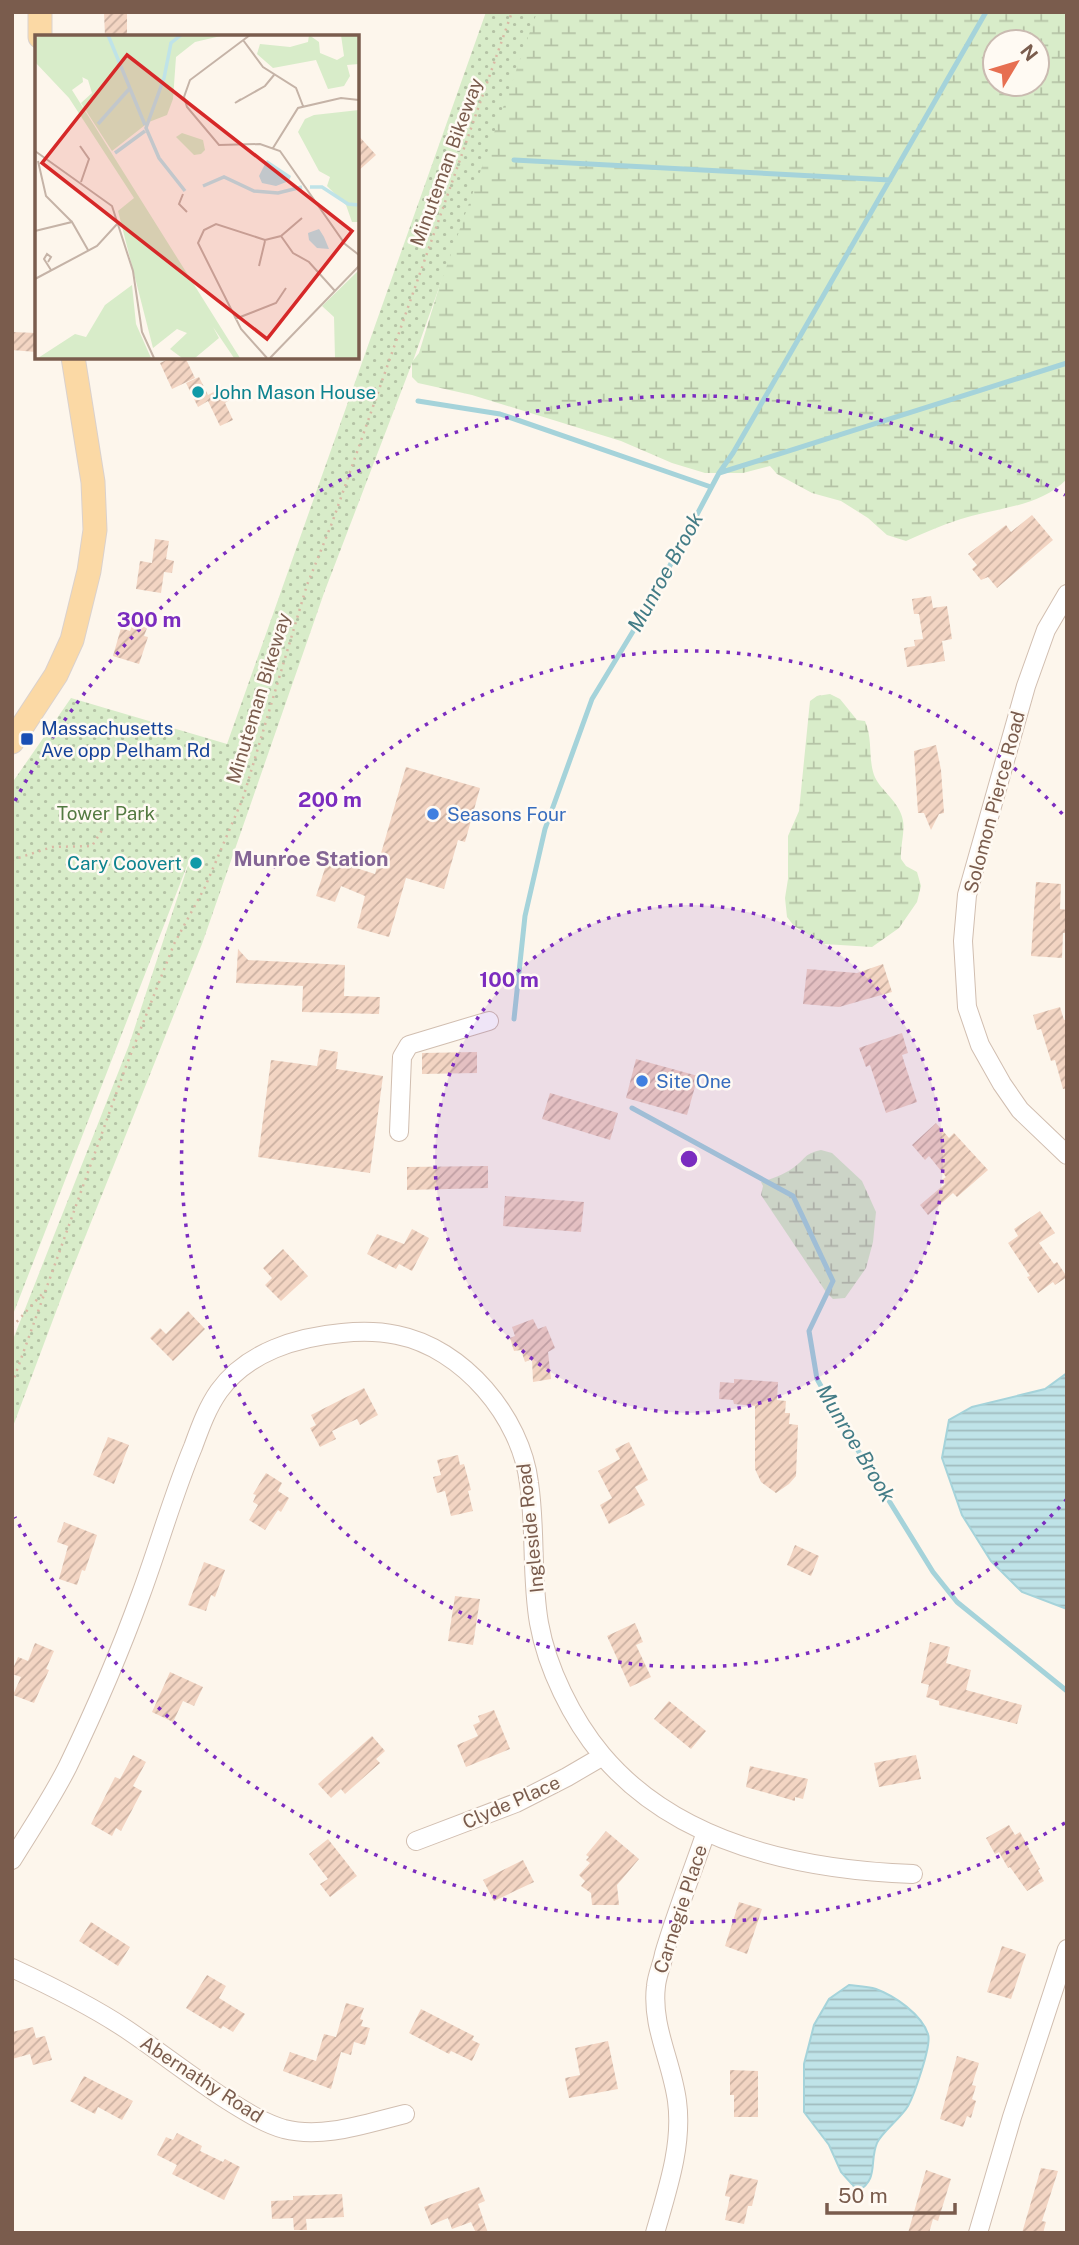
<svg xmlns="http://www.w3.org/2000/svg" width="1079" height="2245" viewBox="0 0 1079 2245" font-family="'Public Sans',sans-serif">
	<defs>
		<pattern id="wetland-marsh" width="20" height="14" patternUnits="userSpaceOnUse" patternTransform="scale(1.75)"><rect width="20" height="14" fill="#d8ecc9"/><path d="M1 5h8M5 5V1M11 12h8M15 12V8" fill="none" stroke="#b4c2a5"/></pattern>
		<pattern id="park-dots" width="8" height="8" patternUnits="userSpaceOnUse" patternTransform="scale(1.75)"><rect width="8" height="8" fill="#d8ecc9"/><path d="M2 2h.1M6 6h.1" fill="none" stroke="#b4c2a5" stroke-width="1.8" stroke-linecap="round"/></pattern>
		<pattern id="water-rules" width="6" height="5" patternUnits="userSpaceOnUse" patternTransform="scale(1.75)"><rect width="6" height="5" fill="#bfe3e8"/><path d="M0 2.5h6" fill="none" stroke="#a0bbbe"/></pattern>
		<pattern id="building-hatch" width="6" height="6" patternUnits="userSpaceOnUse" patternTransform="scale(1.75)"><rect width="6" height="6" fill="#f3d5c3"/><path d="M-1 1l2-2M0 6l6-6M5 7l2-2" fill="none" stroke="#cab0a1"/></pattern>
	</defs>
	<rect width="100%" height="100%" fill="#fdf6ec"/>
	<path fill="url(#wetland-marsh)" fill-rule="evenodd" d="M531,12H1067V479C1038,508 998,507 961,519C942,525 924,533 906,541L887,535L868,518L841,501L812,493L777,474L770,466L743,473H705L672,463L621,441L472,395L418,383L412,377V362L419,353L451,248ZM995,42H1037V84H995Z
		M830,694L840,699L857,720L865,721C873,740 868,757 874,775C880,791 900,801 903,821C905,832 900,847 901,859L906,866L917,872L921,886L917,902L899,928L872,947L824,944L794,926L787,917L785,898L788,879V836L799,811L810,701L817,696Z
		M821,1150L832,1153L862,1181L876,1212L873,1242L866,1268L845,1298L833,1299L826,1292L761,1195L763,1186L761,1182C772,1179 783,1175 793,1168C806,1159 803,1154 821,1150Z"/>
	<path fill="url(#park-dots)" d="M486,12H537L414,358L324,593L202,944L66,1285L12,1429V1342L129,1045L192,853L12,1317V783L71,698L227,744Z"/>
	<path fill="url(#water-rules)" stroke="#a5d3da" stroke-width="2" d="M1067,1373V1609L1022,1592L991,1561L962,1515L942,1458L949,1420L972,1407L1045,1389Z
		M849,1985C858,1986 868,1986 876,1989C895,1996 921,2014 928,2034C932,2045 914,2095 908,2106C901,2118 881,2133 877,2143C869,2162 879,2179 858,2191L841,2172L829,2145L804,2112V2064L814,2025L829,1999Z"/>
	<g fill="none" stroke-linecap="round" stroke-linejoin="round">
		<path stroke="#a5d3da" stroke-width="5" d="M514,160L890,180
			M418,401L500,414L711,487
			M719,473L733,453L986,12
			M514,1019L525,916L545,829L592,699L649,605L719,473L1067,363
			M632,1108L793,1196L833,1281L809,1331L817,1379L854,1444L933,1572L957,1602L1067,1691"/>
	</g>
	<path fill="url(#building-hatch)" d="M104,12H127V37H105Z
		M357,134L376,155L357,172Z
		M12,332L37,333L36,352L12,350Z
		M173,357H185L195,378L172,389L160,363Z
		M199,377L208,395L223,387L229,400L225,403L233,420L220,426L208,401L198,407L186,383Z
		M1032,515L1053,540L997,588L988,577L981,580L972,569L977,565L968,554L1006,525L1011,532Z
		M155,539L169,541L166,559L174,561L172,573L164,572L161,593L136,589L140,561L152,563Z
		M931,596L933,608L947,606L952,639L942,641L945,661L907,667L904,648L915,646L914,640L923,639L919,614H914L912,599Z
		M133,623L147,628L144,636L148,637L139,664L113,656L121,628L130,631Z
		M936,745L941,770L944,813L939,814L931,830L924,813H918L914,751Z
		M406,767L480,788L465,842L458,840L444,889L406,878L389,937L357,928L365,896L341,886L335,902L316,896L328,859L375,874Z
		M1036,882L1061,884L1060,909L1067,910V933H1063L1062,958L1031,956Z
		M238,949L248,960L345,965L344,996L380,997L379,1014L302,1012L303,986L236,983Z
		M883,964L892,992L839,1007L803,1004L807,969L857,973Z
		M1060,1007L1064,1020L1067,1019V1088L1063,1089L1055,1060L1051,1061L1041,1029L1037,1030L1033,1015Z
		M902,1033L908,1053L902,1055L917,1102L886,1113L870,1065L866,1067L859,1048Z
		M320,1049L338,1052L336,1069L383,1076L370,1173L258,1157L271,1060L317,1066Z
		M477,1052V1073L422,1074V1053Z
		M636,1059L698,1076L687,1115L626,1098Z
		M550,1093L618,1113L610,1140L542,1119Z
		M936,1123L949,1138L954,1133L988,1170L957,1197L953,1193L928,1215L920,1205L945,1184L942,1180L946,1177L929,1156L925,1160L912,1145Z
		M488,1166V1188L407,1190V1167Z
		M505,1196L584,1202L581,1232L503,1226Z
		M1040,1211L1055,1233L1039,1243L1054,1264L1057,1262L1067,1277L1055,1285L1053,1282L1038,1293L1027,1277L1030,1276L1008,1243L1018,1236L1014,1229Z
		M412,1229L429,1238L412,1271L399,1264L396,1269L367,1254L377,1234L404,1244Z
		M283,1249L308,1276L281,1301L265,1285L272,1278L263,1268Z
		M188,1311L205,1329L173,1361L150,1338L160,1328L166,1334Z
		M533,1319L538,1329L546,1326L555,1348L548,1352L551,1379L533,1382L532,1359L525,1362L521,1350L514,1351L510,1338L515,1336L512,1327Z
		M734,1379L778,1382L777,1400L786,1401L785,1413H790L789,1424L798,1425L796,1476L789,1484L776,1493L761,1482L755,1469V1406L734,1404L733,1400L719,1399L720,1382L734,1383Z
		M364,1388L378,1415L360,1425L357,1419L332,1431L336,1439L320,1447L310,1428L316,1425L311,1415Z
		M108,1437L129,1445L114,1484L93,1475Z
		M629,1442L648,1480L635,1487L645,1505L609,1524L600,1505L612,1498L598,1471L620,1459L615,1449Z
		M458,1455L460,1465L464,1464L471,1490L468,1491L473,1511L451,1516L445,1491L437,1493L433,1477L441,1475L437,1460Z
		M266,1473L282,1483L278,1491L289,1498L281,1512L278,1510L265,1530L249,1520L258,1505L253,1502L256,1495L253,1494Z
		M64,1522L97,1535L85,1571L82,1570L77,1585L59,1579L68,1546L57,1542Z
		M795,1545L819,1556L811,1576L787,1565Z
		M204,1562L225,1570L215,1597L211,1595L206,1611L188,1605Z
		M455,1596L480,1599L473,1645L448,1641Z
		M635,1623L643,1642L636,1645L651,1677L630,1687L607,1636Z
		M930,1642L950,1647L946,1663L971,1670L966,1690L1022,1705L1017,1724L939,1705V1701L926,1697L929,1685L921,1683Z
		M35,1643L54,1651L46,1669L49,1670L34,1703L13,1695L21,1677L12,1674V1671L18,1657L28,1661Z
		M170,1672L203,1687L194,1706L183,1701L173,1722L152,1712Z
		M669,1701L706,1731L691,1749L654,1719Z
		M494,1710L510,1749L466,1767L457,1745L478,1736L473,1725L480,1722L478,1716Z
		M372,1736L385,1751L376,1759L380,1763L345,1794L341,1789L331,1798L318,1784Z
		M133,1755L146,1762L133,1786L142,1791L121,1831L116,1828L112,1836L91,1824L115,1777L120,1779Z
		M916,1755L921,1779L879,1787L874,1763Z
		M750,1766L808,1779L803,1799L795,1797V1801L746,1787Z
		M1009,1825L1015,1835L1020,1832L1040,1869L1038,1870L1044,1881L1027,1891L1010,1867L1008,1868L999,1852L995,1854L986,1838Z
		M606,1831L639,1859L617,1885L619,1905H592L591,1893L581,1886L585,1881L579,1875L590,1863L586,1860L589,1857L586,1855Z
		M328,1839L357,1876L330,1897L320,1884L328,1879L309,1854Z
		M523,1860L534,1882L494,1901L483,1880Z
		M739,1902L762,1909L747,1954L725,1946Z
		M91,1922L130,1947L118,1966L79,1941Z
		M1002,1946L1026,1954L1011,1999L987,1992Z
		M207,1975L226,1986L219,1998L245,2014L233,2032L223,2026L221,2029L186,2008Z
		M346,2003L364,2008L360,2019L363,2020L361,2026L370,2028L365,2045L354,2042L351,2055L341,2052L331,2089L283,2071L290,2052L316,2061L324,2034L336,2037Z
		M421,2009L474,2036L472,2040L480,2044L472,2061L451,2051L449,2054L409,2033Z
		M33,2027L36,2038L45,2036L52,2060L33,2065L30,2054L12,2059V2032Z
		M608,2041L618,2089L569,2098L565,2078L580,2075L575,2048Z
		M957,2056L979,2063L972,2085L976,2086L972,2099L976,2101L971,2118L967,2116L963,2127L940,2119Z
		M730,2070L758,2071V2117H734V2095H730Z
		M84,2076L133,2101L122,2120L98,2107L95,2114L70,2101Z
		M177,2133L202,2146L200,2151L223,2162L225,2159L240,2167L224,2200L172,2174L177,2165L157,2155L166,2137L173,2140Z
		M1041,2168L1058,2171L1042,2221L1046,2222L1043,2233H1022Z
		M926,2170L951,2179L938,2221L933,2219L929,2233H908Z
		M730,2174L758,2180L752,2206H748L744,2224L725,2220L730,2197L725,2196Z
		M479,2187L485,2201L478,2204L488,2233H476L471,2222L452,2229L448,2218L431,2225L424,2207Z
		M342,2194L344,2217L306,2219L307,2230H294L293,2218L272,2219L271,2201L293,2200V2196Z"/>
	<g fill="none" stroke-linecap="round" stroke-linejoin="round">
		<defs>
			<path id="minor" d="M1067,594L1046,630L1026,686L967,895L963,941L967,1007L980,1045L1002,1084L1020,1110L1067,1155
				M399,1132L402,1057L409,1045L489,1021
				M416,1841L516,1803L567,1777L603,1756
				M12,1860C31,1829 52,1798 68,1766C95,1710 120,1652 141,1594C159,1545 173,1495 193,1447C200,1428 207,1408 219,1391C247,1352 297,1337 342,1333C361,1331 378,1331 397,1335C463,1348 521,1417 529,1483C536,1529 531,1577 539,1623C547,1668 572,1719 602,1755C677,1844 802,1870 913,1874
				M12,1968C51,1986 90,2005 126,2029C160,2052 192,2077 227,2100C245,2111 263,2123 284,2129C324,2139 367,2123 405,2114
				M655,2233C667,2191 683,2145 677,2101C672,2062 651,2026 656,1986C657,1975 662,1965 664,1954C676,1913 692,1873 706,1832
				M978,2233L1012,2117L1067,1949"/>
			<path id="major" d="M40,12V37
				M12,742L56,675L72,640L89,571L95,530L93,482L73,357"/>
		</defs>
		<use href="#minor" stroke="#d1beb0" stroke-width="20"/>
		<use href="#major" stroke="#dad1cd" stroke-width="25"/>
		<path stroke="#d9b8a5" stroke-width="2.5" stroke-dasharray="2 5" stroke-linecap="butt" d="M12,860L52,847L92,846L104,827
			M12,1327L43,1293
			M12,1384L125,1069L174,944L205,887L243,798L307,585L332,523L512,12"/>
		<use href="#minor" stroke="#fff" stroke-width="18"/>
		<use href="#major" stroke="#fbd9a5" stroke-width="23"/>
	</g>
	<circle cx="689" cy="1159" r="254" fill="#7b2cbf" fill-opacity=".12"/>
	<g fill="none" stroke="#7b2cbf" stroke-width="3.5" stroke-dasharray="3.5 7">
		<circle cx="689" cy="1159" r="254"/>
		<path d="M1067 1499A508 508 0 1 1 1067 819"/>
		<path d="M1065 1823A763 763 0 0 1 15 1517M15 801A763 763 0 0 1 1065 495"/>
	</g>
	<g fill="#0f9aa8" stroke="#fffaf3" stroke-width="2.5">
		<circle cx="198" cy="392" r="7"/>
		<circle cx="196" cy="863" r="7"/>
	</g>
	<rect fill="#1a4fb4" stroke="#fffaf3" stroke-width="2.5" x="20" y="732" width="14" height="14" rx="3.5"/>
	<g fill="#3f7fe0" stroke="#fffaf3" stroke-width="2.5">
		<circle cx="433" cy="814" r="7"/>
		<circle cx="642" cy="1081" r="7"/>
	</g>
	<g text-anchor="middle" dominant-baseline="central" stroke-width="5" stroke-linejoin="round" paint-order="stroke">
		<g font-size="19" fill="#7a5c4d" stroke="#fffaf3">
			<text transform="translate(446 162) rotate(-70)">Minuteman Bikeway</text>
			<text transform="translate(258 698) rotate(-73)">Minuteman Bikeway</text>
			<text transform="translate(994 802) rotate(-75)">Solomon Pierce Road</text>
			<text transform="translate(530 1528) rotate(-96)">Ingleside Road</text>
			<text transform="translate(511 1802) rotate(-24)">Clyde Place</text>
			<text transform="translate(680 1909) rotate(-72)">Carnegie Place</text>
			<text transform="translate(202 2079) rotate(33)">Abernathy Road</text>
		</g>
		<g font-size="19" fill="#0d838f" stroke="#fffaf3" text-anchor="start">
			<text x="212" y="392">John Mason House</text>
			<text x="182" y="863" text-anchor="end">Cary Coovert</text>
		</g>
		<g font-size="19" fill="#164399" stroke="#fffaf3" text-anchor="start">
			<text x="41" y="728">Massachusetts<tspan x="41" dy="22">Ave opp Pelham Rd</tspan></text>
		</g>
		<g font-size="19" fill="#537a41" stroke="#fffaf3">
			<text x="106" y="813">Tower Park</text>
		</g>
		<g font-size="19" fill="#366cbe" stroke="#fffaf3" text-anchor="start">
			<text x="447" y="814">Seasons Four</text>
			<text x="656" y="1081">Site One</text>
		</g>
		<g font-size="21" font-style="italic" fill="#437c86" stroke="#fffaf3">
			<text transform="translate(665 572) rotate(-61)">Munroe Brook</text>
			<text transform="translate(856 1443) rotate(59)">Munroe Brook</text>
		</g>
		<g font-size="21" font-weight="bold" fill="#846695" stroke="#fffaf3">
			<text x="311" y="858">Munroe Station</text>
		</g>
	</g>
	<g transform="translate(35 35)">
		<rect width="324" height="324" fill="#fdf6ec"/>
		<path d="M43,0H190L160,7L141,22L138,64L132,80L114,87L77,116L46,68L57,58L53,45L47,42L36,55ZM274,0L284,7L285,18L302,25L309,21L306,0H324V29L312,30L315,41L309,51L293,54L281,25L238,33L222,19L225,9L255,12L273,7ZM324,75V187H317L311,170L292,151L295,142L284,136L263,97L270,84L279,80ZM147,98L168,105L170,115L166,119L159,120L141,102Z" fill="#d8ecc9"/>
		<path d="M10,0H60L44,11L48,47L37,55L205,323H199L178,292L184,303L160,323H147L135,314L152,298L142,294L118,313L83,176L99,163L34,63L0,27V3ZM324,235V323H300L299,282L287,271ZM97,250L101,289L116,323H3L40,299L51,302L70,270Z" fill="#d8ecc9"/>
		<path d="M232,125L256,141L254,146L241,151L227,148L224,141ZM284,194L289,202L294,214L282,213L274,205L273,198Z" fill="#bfe3e8"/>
		<path fill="none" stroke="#bfe3e8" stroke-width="3.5" d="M73,0L110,90M146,0L136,8L129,43L111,93L124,123L150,156M63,89L95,53M80,118L110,96M168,151L189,142L219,156L243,158L267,152M275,152H287L313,169L324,170"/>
		<path fill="none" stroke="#c5b3a7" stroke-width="2" d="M215,0L155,45L149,62L152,72L184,110L225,109L245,116L310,209L324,220M208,5L228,32L261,53L268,71M206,64L200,68L230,51L239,40M45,111L54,124L46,147M238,113L263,73L306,63L324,65M0,116L77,171L98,236L107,297L119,323M3,126L11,161L37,187M148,159L144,169L152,177M0,196L37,187L53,215M246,201L258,218L274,227L300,256M13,227L16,222L12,219L9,224L16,235M224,231L230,206M0,244L62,211L83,188M200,284L241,268L251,253M232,323L206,294L163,208L169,195L181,189L230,205L246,201L267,183M235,323L324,231"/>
		<path fill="#d62828" fill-opacity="0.15" stroke="#d62828" stroke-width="3.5" d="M92,20L317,196L232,304L7,128Z"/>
		<rect width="324" height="324" fill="none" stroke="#7a5c4d" stroke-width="3.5"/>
	</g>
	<circle cx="689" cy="1159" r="10" fill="#7b2cbf" stroke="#fffaf3" stroke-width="3.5"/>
	<g font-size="21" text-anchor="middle" font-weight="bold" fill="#7b2cbf" stroke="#fffaf3" stroke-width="5" stroke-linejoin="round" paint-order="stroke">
		<text x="149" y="627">300 m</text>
		<text x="330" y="807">200 m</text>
		<text x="509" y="987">100 m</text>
	</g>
	<rect width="1079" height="2245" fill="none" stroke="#7a5c4d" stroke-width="28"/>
	<g transform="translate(1016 63) rotate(52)"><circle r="33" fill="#fffaf3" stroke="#cabbb1" stroke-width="2"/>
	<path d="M0-5L12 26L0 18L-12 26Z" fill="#e76f51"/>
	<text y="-10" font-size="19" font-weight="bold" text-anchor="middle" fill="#7a5c4d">N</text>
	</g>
	<path d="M827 2203v10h128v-10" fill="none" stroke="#7a5c4d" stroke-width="3.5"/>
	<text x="838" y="2203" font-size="21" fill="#7a5c4d" stroke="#fffaf3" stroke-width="5" paint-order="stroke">50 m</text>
</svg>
